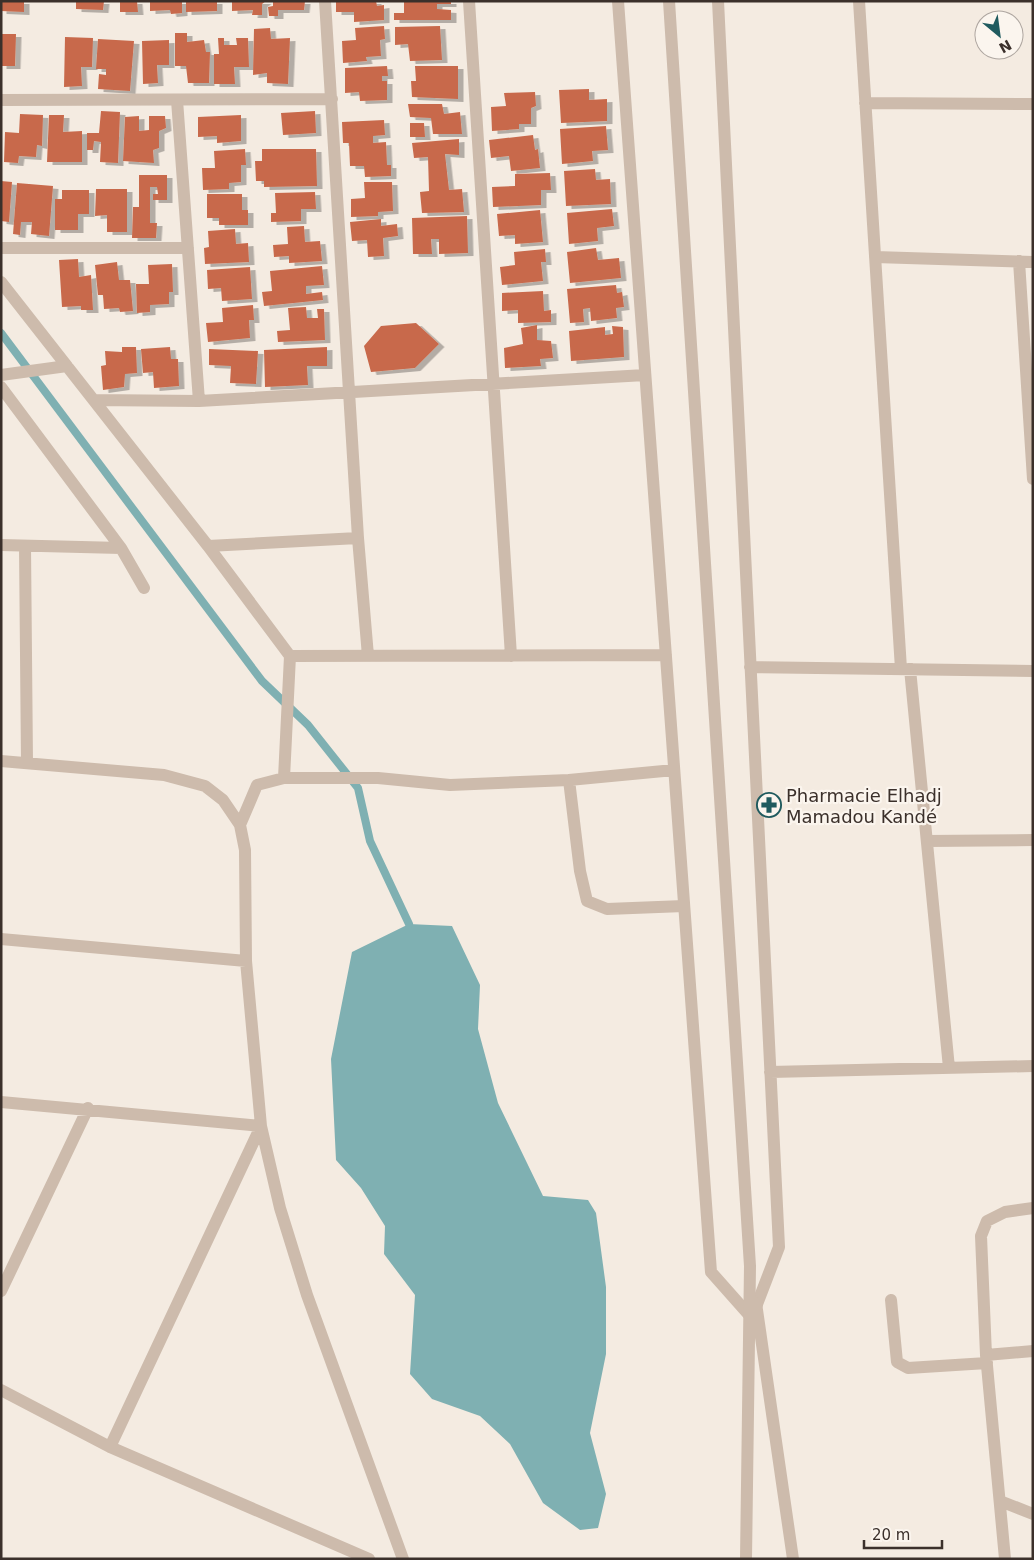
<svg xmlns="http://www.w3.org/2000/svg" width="1034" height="1560" viewBox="0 0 1034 1560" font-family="'DejaVu Sans',sans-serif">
	<defs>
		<filter id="shadow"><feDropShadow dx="5.5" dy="3" stdDeviation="0" flood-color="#0004"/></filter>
	</defs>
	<rect width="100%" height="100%" fill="#f4ebe1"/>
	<path fill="#7fb0b2" d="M409,924L452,926L480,985L478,1029L498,1103L543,1196L588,1200L596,1213L606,1287V1354L590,1433L606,1494L598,1528L580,1530L543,1503L510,1444L480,1416L432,1399L410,1374L415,1295L384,1254L385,1226L361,1188L336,1160L331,1059L352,952Z"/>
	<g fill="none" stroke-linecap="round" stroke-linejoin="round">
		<path stroke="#7fb0b2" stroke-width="8" d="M1,333L262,681L308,725L358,788L370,841L409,924"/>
	</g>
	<path fill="#c8694b" filter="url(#shadow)" d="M1,1H24V12L1,11Z
		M76,1H104L103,10L76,9Z
		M120,1H137L138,12H120Z
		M150,1H182V13L171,14L170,10L150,11Z
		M186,1H217V11L186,12Z
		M232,1H266L262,4V15H252L253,10L232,11Z
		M273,1H305L304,10H278V16H269L268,7L273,6Z
		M336,1H376L377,6L384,5V20L354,22V12H336Z
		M404,1H451V4H437V9L451,10V20H394V13H404Z
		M384,26L385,39L380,40L381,56L366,57L367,61L343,63L342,41L356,40L355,28Z
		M440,26L442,60L410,61L408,44L395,45V27Z
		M270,28L271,39L290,38L288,84L267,83V73L253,75L254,29Z
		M175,33H187V42L204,40L206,52H210L209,83H188L186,66H175Z
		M2,34H16L15,66H1Z
		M65,37L93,38L92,67H81L82,86L64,87Z
		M218,38H224V45H237L236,38H248L249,67H234L235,84H214V54H219Z
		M98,39L134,41L130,91L98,89L99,74L106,75V69H96Z
		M169,40V65H157L158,83L143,84L142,41Z
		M387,66L388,76H382V81H387V100L360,101L359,92L345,93V68Z
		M415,66H458V99L412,97L411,81H416Z
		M589,89V100L607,99V121L561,123L559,90Z
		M535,92L536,106L531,108V124H519V129L492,131L491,107L506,106L504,93Z
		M408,104H442L444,114L460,112L462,134H433L431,118L410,117Z
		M101,111L120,112L118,163L100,162L101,142L94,141L93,150H87V133H99Z
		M315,111L316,133L283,135L281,113Z
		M20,114L43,115L42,146L37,145L36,157L19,156L18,163L4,162L5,132L19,133Z
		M49,115H64L63,132L82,131V162H47Z
		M241,115V141L217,143V136L198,137V117Z
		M139,116V131L149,130V116H165L166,128L159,131V148L153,150L154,163L123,161L125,117Z
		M384,120L385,135L373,136V143L386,142L387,165H391V176L365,177L364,166H350L349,143H343L342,122Z
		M410,123H424L425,137H410Z
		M606,126L608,150L592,151L593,161L562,164L560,129Z
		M533,135L535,150L538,149L540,168L511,171L509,156L491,158L489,140Z
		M459,139V155L445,154L449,190L462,189L464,212L422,213L420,192L429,191L428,157L414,158L412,143Z
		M245,149L246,165H241V182L229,183V189L203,190L202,168H215L214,151Z
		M262,149H316L317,186L264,187V181H256L255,161H262Z
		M595,169L596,180L610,179L611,204L566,206L564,171Z
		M550,173L551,190H541V205L493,207L492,187L515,186V174Z
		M139,175H167V200H153V194H158L157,187H150V223H157L156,238H132L133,207H139Z
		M1,181L12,182L9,222L1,221Z
		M364,182H392L393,211L378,212V216L351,217V199L365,198Z
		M17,183L53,186L49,236L31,234L32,222H21L20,235L13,234Z
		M96,189H127V232H107V215L95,216Z
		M62,190H89V214H78V230H55V199H62Z
		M315,192L316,209H301V221L271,222V213H276L275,193Z
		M207,194H242V210H248V225H219V218H207Z
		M612,209L614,226L597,228L598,241L569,244L567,213Z
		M540,210L543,242L515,244V235L499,236L497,214Z
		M467,216L468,253L439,254V239H431L432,254H413L412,218Z
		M381,219V226L397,224L398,236L383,238L384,256L368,257L367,240L352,241L350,222Z
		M304,226L305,242L320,241L322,261L289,263V256L274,257L273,245L288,244L287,227Z
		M235,229L236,244L248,243L249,262L205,264L204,248L209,247L208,231Z
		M596,248L598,260L619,258L621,278L570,283L567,252Z
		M545,249L546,262H541L543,281L502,285L500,267L515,265L514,252Z
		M78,259L79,277L91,275L93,310H81V306L62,307L59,260Z
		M117,262L119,280H130L133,311L120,312L119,308L104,309L103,295H98L95,265Z
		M172,264L173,292H169V304L150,305V312L137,313L136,284H149L148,265Z
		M322,266L324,285L306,286V294L322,292L323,300L264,306L262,292L272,291L270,271Z
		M250,267L252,299L222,301L221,288L208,289L207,270Z
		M616,285L617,293L622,292L624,307L616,308L617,318L591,321L590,308L583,309L584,322L570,323L567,289Z
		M543,291L544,311L551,310V322L518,323V310L502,311V293Z
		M253,305L254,320H249L250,338L208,342L206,323L223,322L222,308Z
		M306,307L307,318H318L317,309H324L325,340L278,342L277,331L290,330L288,308Z
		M416,323L439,344L415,368L371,372L364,346L381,326Z
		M537,325V340L551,341L553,358L540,359L541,366L505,368L504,348L523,344L521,328Z
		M612,326L623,327L624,357L571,361L569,331L605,327V335L613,334Z
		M122,347H136L137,373L125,374L124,387L103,390L101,366L106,365L105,351L122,352Z
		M170,347L171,359H178L179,386L154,388L153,372L143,373L141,349Z
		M327,347V366H307L308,385L265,387L264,350Z
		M209,349L258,351L256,384L230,383L231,366L209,365Z"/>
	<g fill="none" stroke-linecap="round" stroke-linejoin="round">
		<path stroke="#cdbbac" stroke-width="12" d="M325,1L358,538L368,656
			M469,1L511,656
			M618,1L711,1272L750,1316
			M718,1L779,1247L756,1307
			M859,1L901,669
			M1,100L332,99
			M177,100L199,401
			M865,103L1033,104
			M1,248H188
			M875,257L1033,262
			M1019,261L1033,479
			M1,282L208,546L290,656L284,778L257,785L240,825
			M1,375L67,366
			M1,387L121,548L144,588
			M94,400L199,401L645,375
			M1,545L121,548
			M25,546L27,763
			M208,546L358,538
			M290,656L666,655
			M750,667L1033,671
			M910,669L949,1068
			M1,761L164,775L205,786L223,800L240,825L245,850L246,961L261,1126L280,1208L307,1295L403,1559
			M284,778H378L450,785L569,780L580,871L587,901L607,909L684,906
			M569,780L674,770
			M927,841L1033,840
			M1,939L246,961
			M770,1072L1033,1066
			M1,1102L261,1126L110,1447
			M1033,1208L1005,1212L987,1221L981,1236L986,1355L1033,1351
			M1,1291L88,1108
			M891,1300L897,1362L908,1368L987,1363
			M986,1355L1005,1559
			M1,1390L110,1447L369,1559
			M1000,1501L1033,1514"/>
		<path stroke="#cdbbac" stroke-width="12" d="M669,1L750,1266L746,1559
			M756,1303L793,1559"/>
	</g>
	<defs>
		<symbol id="pharmacy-ring" viewBox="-11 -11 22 22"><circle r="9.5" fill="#fbf5ee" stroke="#1f5a5e" stroke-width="1.5"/><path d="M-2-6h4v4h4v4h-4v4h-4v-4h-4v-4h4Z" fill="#1f5a5e"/></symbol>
	</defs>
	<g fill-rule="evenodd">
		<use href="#pharmacy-ring" x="755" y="791" width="28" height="28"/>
	</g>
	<g text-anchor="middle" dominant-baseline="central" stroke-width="4.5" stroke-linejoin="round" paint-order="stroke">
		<g font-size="18" fill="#3b302b" stroke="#fbf5ee" text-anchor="start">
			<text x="786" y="795">Pharmacie Elhadj<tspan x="786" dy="21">Mamadou Kandé</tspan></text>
		</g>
	</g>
	<rect width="1034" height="1560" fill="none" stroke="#3b302b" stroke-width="5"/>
	<g transform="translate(999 35) rotate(151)"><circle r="24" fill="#fbf5ee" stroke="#aea6a0"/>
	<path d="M0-4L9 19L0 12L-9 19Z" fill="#1f5a5e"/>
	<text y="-8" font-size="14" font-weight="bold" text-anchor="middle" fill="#3b302b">N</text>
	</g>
	<path d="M864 1540v8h78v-8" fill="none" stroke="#3b302b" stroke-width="2.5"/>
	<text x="872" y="1540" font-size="15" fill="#3b302b" stroke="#fbf5ee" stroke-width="4" paint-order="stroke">20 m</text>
</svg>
